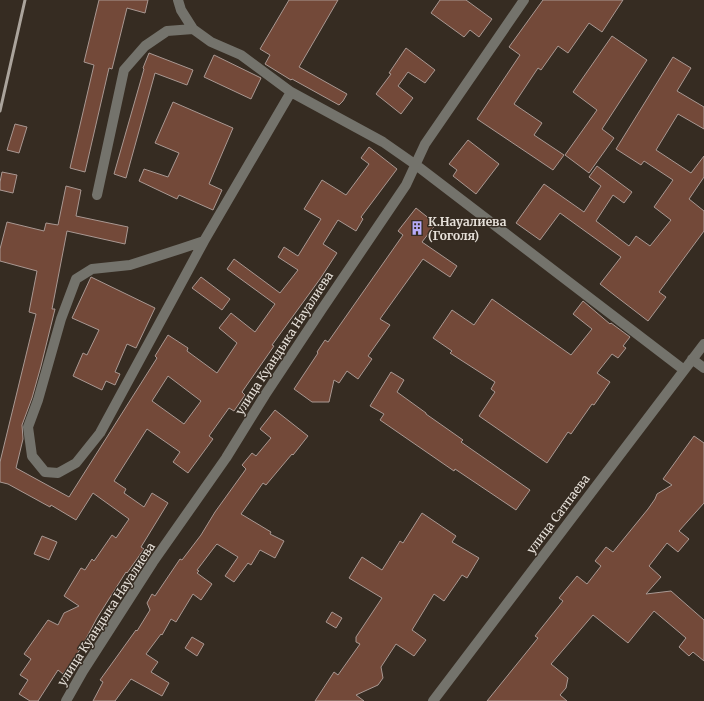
<svg xmlns="http://www.w3.org/2000/svg" width="704" height="701" viewBox="0 0 704 701" font-family="Merriweather,serif">
	<rect width="100%" height="100%" fill="#362c22"/>
	<path fill="#734939" stroke="#a99892" fill-rule="evenodd" d="M99,0H148L145,13L127,8L112,69L109,68L85,172L70,168L94,65L84,62Z
		M289,0H338L299,67L347,94L343,101L339,105L292,79L291,80L265,64L270,55L260,49Z
		M440,0H466L492,19L479,37L470,30L464,37L431,13Z
		M543,0H623L602,32L589,23L568,53L558,46L541,70L538,68L514,104L542,123L534,135L564,155L553,170L477,119L520,55L509,47Z
		M612,36L647,60L602,129L614,138L589,173L565,155L597,110L573,92Z
		M406,48L435,70L425,83L408,72L398,86L413,98L401,114L376,94L391,74L389,73Z
		M149,53L193,70L187,85L155,73L126,178L114,174L144,69L143,68Z
		M214,55L261,78L251,99L204,77Z
		M673,57L691,68L677,91L704,107V129L678,114L656,150L691,173L704,156V177L689,199L704,211V231L659,292L666,297L648,321L600,284L621,257L560,213L540,240L516,223L544,184L584,212L601,186L589,177L597,166L632,192L624,203L613,195L596,221L629,246L636,236L650,246L671,220L654,207L673,180L644,161L641,165L616,149Z
		M173,102L233,128L209,184L222,190L213,210L179,195L177,199L139,181L144,169L168,177L179,153L155,143Z
		M15,124L27,127L19,153L7,150Z
		M468,140L499,164L476,194L453,176L457,170L449,164Z
		M369,147L397,169L361,217L363,219L356,231L338,220L323,244L337,253L320,279L272,345L274,346L242,392L245,395L234,411L229,408L209,436L213,439L188,473L173,462L180,452L147,429L114,481L126,489L124,493L144,507L152,493L168,503L141,547L144,549L127,573L126,572L97,618L81,648L63,674L58,670L38,701H30L19,694L28,680L20,675L31,659L24,654L48,620L58,625L64,613L79,606L64,596L81,568L85,570L92,559L94,561L112,535L116,538L129,519L93,493L76,520L51,505L50,507L8,484L0,482V462L36,314L29,312L37,271L0,261V249L7,222L44,231L46,223L58,225L66,186L81,190L76,216L128,227L125,244L67,231L52,309H55L41,366L32,398L22,425L23,439L16,468L69,497L157,358L155,356L168,335L188,348L187,351L217,373L237,343L219,328L231,313L255,332L275,304L227,269L234,259L280,293L298,270L278,257L284,247L298,256L321,219L304,209L322,180L346,195L369,164L361,158ZM168,376L201,401L184,424L152,401Z
		M2,172L17,175L13,193L0,190V182Z
		M416,208L436,224L422,242L457,266L450,277L423,259L380,319L390,325L368,356L372,359L358,379L347,371L339,383L334,380L329,402H312L294,389L318,353L317,352L325,340L328,342L403,235L398,231Z
		M91,277L155,308L136,348L127,344L115,372L120,374L115,385L106,381L102,390L73,376L83,353L87,355L99,330L72,318Z
		M201,277L230,299L222,310L192,288Z
		M492,299L571,355L592,329L573,314L583,301L610,324L611,323L630,337L623,346L626,348L618,358L612,354L597,373L610,382L594,405L592,404L571,434L568,432L547,463L479,416L495,392L491,389L495,382L450,353L452,351L433,338L452,310L474,325Z
		M391,372L404,380L397,392L426,413V414L463,440L461,442L530,490L516,510L455,469L454,471L380,420L384,414L370,406Z
		M275,410L308,436L293,455L292,454L266,485L263,483L241,514L271,532L270,534L284,541L275,558L260,550L251,565L248,563L234,582L225,576L238,557L217,544L216,545L197,570L199,571L197,573L212,584L201,600L193,594L176,622L171,619L162,635L161,634L146,654L158,662L151,672L169,683L162,696L131,679L115,701H93L103,682L100,680L136,630L137,631L150,610L147,603L152,594L155,596L180,559L182,560L201,535L215,512L246,469L242,465L252,453L256,456L271,438L260,429Z
		M694,436L704,443V503L679,531L689,539L678,552L667,543L649,566L661,577L646,594L671,591L704,620V661L693,652L689,656L679,647L686,638L654,611L628,643L593,615L551,664L568,678L566,688L560,695L567,701H487L538,638L535,636L563,601L559,598L577,576L587,584L601,566L595,561L606,547L613,552L648,509L655,499L657,494L672,485L663,479Z
		M422,513L456,536L452,542L479,558L467,578L462,575L444,601L434,594L412,630L426,640L414,656L396,644L381,667L383,678L378,685L356,695L364,701H315L334,672L338,675L360,644L356,642V637L382,598L349,578L362,557L382,570L400,541L403,543Z
		M42,536L57,542L49,560L34,554Z
		M332,612L342,618L336,628L326,622Z
		M192,637L204,644L197,656L185,648Z"/>
	<g fill="none" stroke-linecap="round" stroke-linejoin="round">
		<path stroke="#74736c" stroke-width="10" d="M178,0L181,10L193,29L211,42L241,55L291,92L383,142L416,165L684,370
			M97,195L124,70L145,46L167,31L193,29
			M204,241L180,249L130,265L92,269L76,279L61,319L38,400L28,427L32,456L45,472L58,473L76,463L100,433L204,241L291,92
			M692,359L704,368
			M66,701L83,671L153,562L226,458L265,395L322,309L406,185L425,144L524,0
			M433,701L704,344"/>
		<path stroke="#aba49c" stroke-width="3" d="M0,111L25,0"/>
	</g>
	<defs>
		<symbol id="building-bare" viewBox="-9 -9 18 18"><path d="M-4-6H4V6H1V3H-1V6H-4ZM-2.5-4.3h1.7v1.8h-1.7ZM.8-4.3h1.7v1.8H.8ZM-2.5-1h1.7V.8h-1.7ZM.8-1h1.7V.8H.8Z" fill="#b7abf8" stroke="#362c22" stroke-width="2.5" paint-order="stroke"/></symbol>
	</defs>
	<g fill-rule="evenodd">
		<use href="#building-bare" x="407" y="218" width="20" height="20"/>
	</g>
	<g text-anchor="middle" dominant-baseline="central" stroke-width="3" stroke-linejoin="round" paint-order="stroke">
		<g font-size="12" font-weight="bold" fill="#e7e1da" stroke="#362c22" text-anchor="start">
			<text x="428" y="221">К.Науалиева<tspan x="428" dy="14">(Гоголя)</tspan></text>
		</g>
		<g font-size="12" fill="#e7e1da" stroke="#362c22">
			<text transform="translate(284 343) rotate(-57)">улица Куандыка Науалиева</text>
			<text transform="translate(558 514) rotate(-53)">улица Сатпаева</text>
			<text transform="translate(106 614) rotate(-57)">улица Куандыка Науалиева</text>
		</g>
	</g>
</svg>
